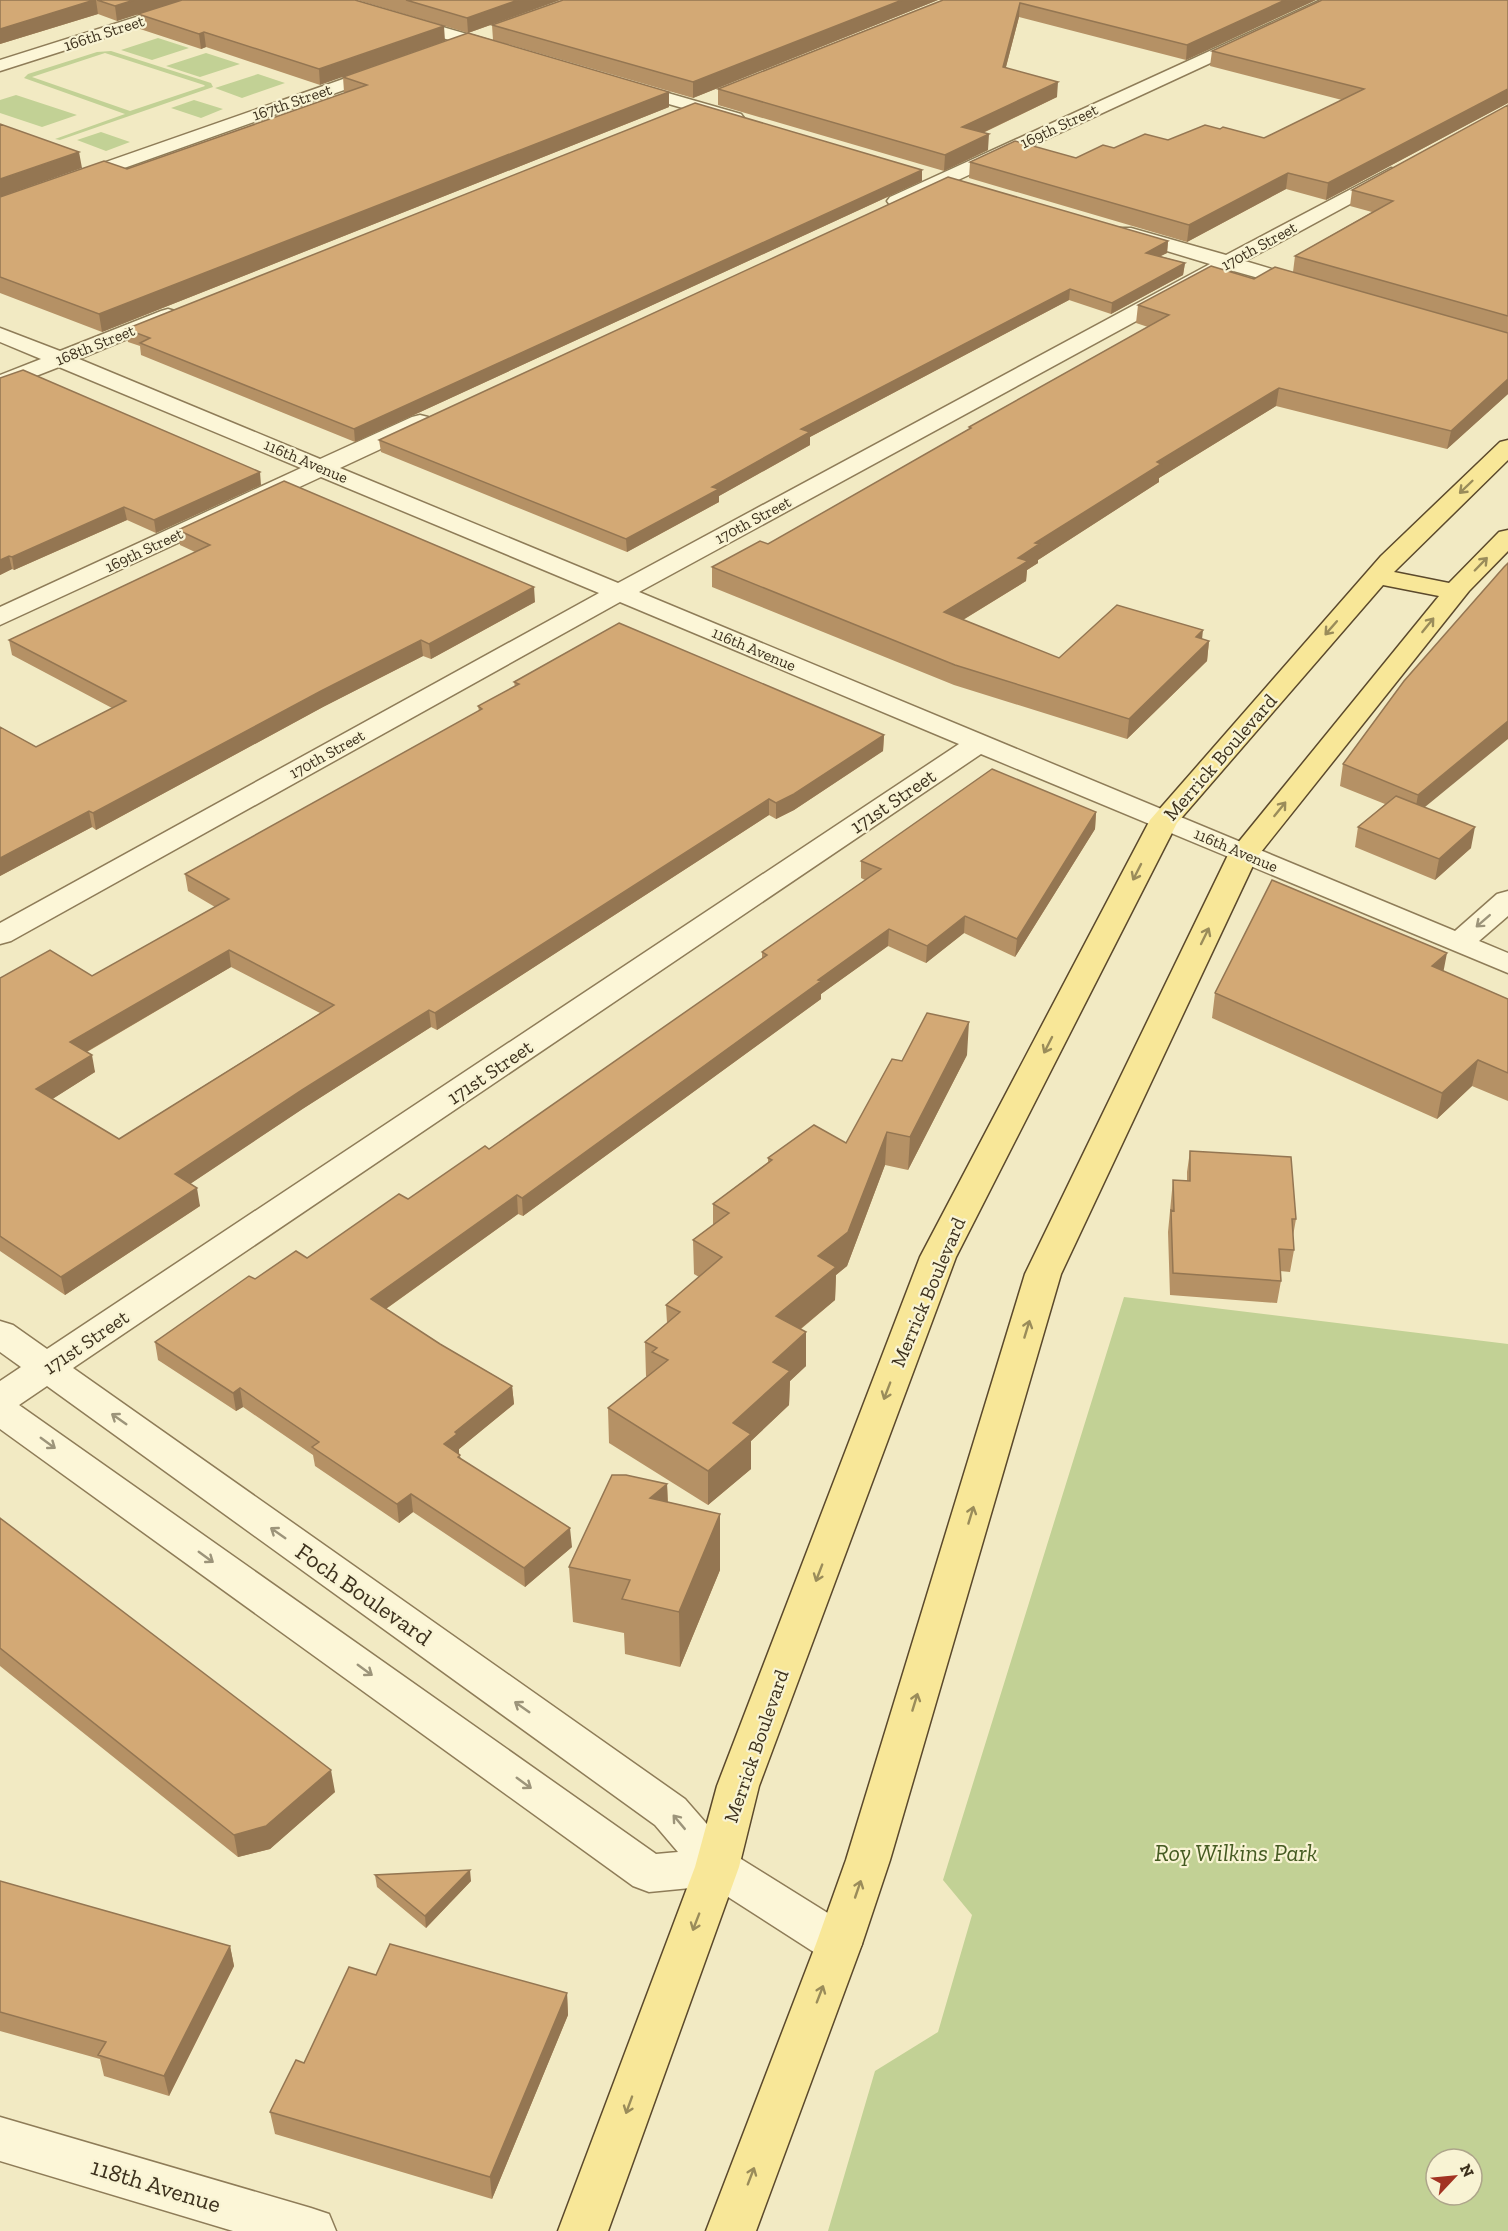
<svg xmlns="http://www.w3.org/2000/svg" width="1508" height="2231" viewBox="0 0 1508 2231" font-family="'Zilla Slab',serif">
	<rect width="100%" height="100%" fill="#f2eac3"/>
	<path fill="#c2d195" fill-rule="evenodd" d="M158,38L189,48L152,60L121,50Z
		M111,51L211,83L213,87L60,140L55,139L125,114L24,78L28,74L97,52ZM105,53L204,85L205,86L130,111L32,77Z
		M206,53L240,64L200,77L166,66Z
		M258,74L285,83L242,98L215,88Z
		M16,95L77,115L42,127L0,113V100Z
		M194,100L223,109L201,118L171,108Z
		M101,132L130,142L106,151L77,140Z
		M1124,1297L1508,1344V2231H828L875,2071L938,2032L972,1915L943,1880ZM1436,2159H1472V2195H1436Z"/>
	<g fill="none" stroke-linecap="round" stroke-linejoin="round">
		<defs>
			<path id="minor" d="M190,0H215L213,3L0,71V60Z
				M323,0H349L505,45L508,49L505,53H493L325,3Z
				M1321,0H1342L1340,3L904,205H890L887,201L890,197Z
				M386,64L392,65L395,69L392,73L0,212V199Z
				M626,81L741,114L744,118L741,122L735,123L620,90L617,86L620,82Z
				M1391,168L1398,170L1401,174L1398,178L1245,261L1315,282L1318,286L1315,290L1308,292L1230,270L639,592L1455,931L1497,894L1508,891V916L1479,941L1508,953V973L981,754L73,1368L685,1799L733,1854L855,1930L862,1944L855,1958L839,1964L823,1958L711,1886L649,1892L633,1886L0,1429V1381L21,1367L0,1352V1321L13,1325L47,1349L959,744L620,602L11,941L0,944V923L599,593L321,477L0,625V607L301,468L59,367L0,390V375L41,359L0,342V328L60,351L161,311L168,309L175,311L179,315L175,319L79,359L320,459L412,417L420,415L428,417L431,422L428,427L340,468L618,583L1210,264L1117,236L1114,232L1117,228H1131L1226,255ZM47,1386L655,1825L678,1852L656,1854L19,1405Z
				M0,2117L311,2208L329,2214L336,2231H233L0,2161Z"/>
			<path id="major" d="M1508,440V460L1394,572L1449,583L1499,532L1508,530V551L1469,591L1257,857L1061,1274L890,1860L862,1944L756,2231H706L816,1944L846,1860L1025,1274L1228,855L1439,596L1383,585L1177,823L956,1257L759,1786L739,1867L608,2231H558L695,1867L717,1786L920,1257L1150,820L1381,556L1500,442Z"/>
		</defs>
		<use href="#minor" stroke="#8e7c58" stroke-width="3"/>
		<use href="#major" stroke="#5b492c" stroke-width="3"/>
		<use href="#minor" fill="#fcf6d7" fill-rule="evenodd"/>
		<use href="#major" fill="#f8e798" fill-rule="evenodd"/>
	</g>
	<path fill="#b59165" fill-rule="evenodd" d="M0,0H355L320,85L206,47L201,49L140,29L138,14L117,21L98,14L0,44Z
		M357,0H560L468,33Z
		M938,0L693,98L493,40L492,25Z
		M943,0H1316L1186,60L1019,17L1006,67L1057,97L983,133L988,150L944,171L718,105V89Z
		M1508,0V103L1326,200L1286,189L1187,242L969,178L970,162L1076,158L1114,148L1168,140L1264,138L1342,100L1210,66L1212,51Z
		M343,77L669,92V107L102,332L0,293V197L127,169L345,93L344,92Z
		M1508,105V394L1447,449L1276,406L1159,478V482L1038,560V563L1027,570L1026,581L963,620L1059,658L1202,639L1209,641L1207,661L1127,739L954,685L712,587V567L768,544L969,429V427L1148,327L1136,323L1138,305L1254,279L1293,272L1295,256L1372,212L1350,206L1352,190Z
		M922,170V181L355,442L141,355L140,346L128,342L126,329Z
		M1168,241L1167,253L1160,256L1185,263L1183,275L1111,314L1069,300L810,437V445L719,496V502L627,552L381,452L379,440Z
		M0,378L261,485L156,533L127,520L14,570L12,569L0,575Z
		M178,530L535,602L431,659L423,656L323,707L96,830L92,827L0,876V727L36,747L112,708L12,655L9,640L195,552L180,545Z
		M1404,681L1425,807L1471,848L1435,880L1355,847L1358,827L1385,804L1340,786L1343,764Z
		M514,682L884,735L883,751L794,810L776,819L769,815L437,1030L431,1027L304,1108L190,1184L200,1206L65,1295L0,1251V978L92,976L215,907L188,891L185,874L479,711L478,706L515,687ZM231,967L320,1013L119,1139L52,1099L95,1072L87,1052Z
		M1096,812L1095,829L1015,957L964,933L926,963L888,946L821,994V999L523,1216L518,1214L386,1309L440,1344L512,1386L514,1404L459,1449V1453L461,1459L572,1547L525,1587L413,1512L399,1523L315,1466L313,1455L243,1407L236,1411L158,1360L155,1342L255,1279L307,1258L408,1199L489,1149L762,959V952L865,880L861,878V861Z
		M1443,971L1508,999V1101L1472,1086L1437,1119L1212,1018L1215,993Z
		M967,1055L908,1170L885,1165L847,1266L836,1275L835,1300L801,1329L806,1366L790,1381L789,1405L751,1441V1469L708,1505L609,1443L608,1408L647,1377L646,1376L645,1342L667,1323L666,1305L699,1277L694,1274L693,1240L713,1225V1204L768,1162V1158L846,1143Z
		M1190,1151L1296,1219L1293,1236L1294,1250L1290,1272L1280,1271L1281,1281L1277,1303L1170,1295L1168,1232L1173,1180L1187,1181V1172Z
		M667,1484L668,1502L720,1514V1570L680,1667L625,1654L624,1633L573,1622L569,1567Z
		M0,1518L335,1792L270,1849L238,1857L0,1666Z
		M375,1875L471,1881L426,1928L377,1887Z
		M0,1881L230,1946L234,1966L169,2096L104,2076L100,2059L0,2031Z
		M376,1975L567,1993L568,2015L492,2199L275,2134L270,2112L304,2063Z"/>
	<path fill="#947652" d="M94,0H96L98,14L0,44V29Z
		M134,0H183L117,21L115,6Z
		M518,0H560L468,33L467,18Z
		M902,0H938L693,98V82Z
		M1285,0H1316L1186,60L1187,45Z
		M1020,3L1019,17L1002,82L1003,67Z
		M444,26L445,41L320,85L319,69Z
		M204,32L206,47L201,49L199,34Z
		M1058,82L1057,97L961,143L962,127Z
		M1508,89V103L1326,200L1328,183Z
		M669,92V107L102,332L99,314Z
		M989,134L988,150L944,171L945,155Z
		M79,152L82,168L0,197V179Z
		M922,170V181L355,442L354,429Z
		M1288,173L1286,189L1187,242L1189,225Z
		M1168,241L1167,253L1145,264L1146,253Z
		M1185,263L1183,275L1111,314L1112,303Z
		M1070,289L1069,300L810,437V445L719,496V502L627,552L626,539L712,487L801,429Z
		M1508,379V394L1447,449L1451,431Z
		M1279,388L1276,406L1159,478V482L1038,560V563L1027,570L1026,581L943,632L944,612L1018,558L1035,543L1157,462Z
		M260,472L261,485L156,533L154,520Z
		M124,507L127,520L14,570L12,557Z
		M9,556L12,569L0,575V560Z
		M534,587L535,602L431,659L429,644Z
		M1203,630L1201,649L1209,641L1207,661L1127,739L1129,719L1196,637Z
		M421,640L423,656L323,707L96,830L93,813L321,691Z
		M1508,721V739L1414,816L1418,795Z
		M884,735L883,751L794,810L776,819V803Z
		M769,799V815L437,1030L435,1013Z
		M89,811L92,827L0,876V858Z
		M1096,812L1095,829L1015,957L1017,939Z
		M1475,827L1471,848L1435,880L1439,859Z
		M965,916L964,933L926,963L927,946Z
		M889,929L888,946L821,994V999L523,1216L522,1198L818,980Z
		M229,950L231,967L74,1059L70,1042Z
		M1447,953L1442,979L1432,966Z
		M429,1010L431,1027L304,1108L178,1192L175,1174L302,1090Z
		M969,1022L967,1055L908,1170L910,1137Z
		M92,1055L95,1072L40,1107L36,1089Z
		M1478,1060L1472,1086L1437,1119L1442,1093Z
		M887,1132L885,1165L847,1266L836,1275L835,1300L775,1350L776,1316L818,1256Z
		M197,1188L200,1206L65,1295L61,1277Z
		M517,1195L518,1214L373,1318L371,1299Z
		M806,1332V1366L790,1381L789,1405L751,1441V1469L708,1505V1471L733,1423L773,1362Z
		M512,1386L514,1404L459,1449V1453L446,1463L444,1444L455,1432Z
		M240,1388L243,1407L236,1411L233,1393Z
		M667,1484L669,1539L650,1498Z
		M411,1494L413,1512L399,1523L397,1504Z
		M720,1514V1570L680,1667L679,1612Z
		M570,1528L572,1547L525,1587L524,1568Z
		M331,1770L335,1792L270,1849L238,1857L234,1835Z
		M470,1870L471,1881L426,1928L425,1916Z
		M230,1946L234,1966L169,2096L164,2076Z
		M567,1993L568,2015L492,2199L490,2177Z"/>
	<path fill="#d3a975" stroke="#947652" stroke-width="1.5" fill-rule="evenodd" d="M0,0H94L0,29Z
		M97,0H134L115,6Z
		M182,0H355L444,26L319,69L204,32L199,34L138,14Z
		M406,0H518L467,18Z
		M563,0H902L693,82L492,25Z
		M943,0H1285L1187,45L1020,3L1003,67L1058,82L962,127L989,134L945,155L718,89Z
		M1322,0H1508V89L1328,183L1288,173L1189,225L970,162L1015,141L1076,158L1103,145L1114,148L1145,134L1168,140L1205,125L1220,129L1223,127L1264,138L1364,89L1212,51Z
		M468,33L669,92L99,314L0,277V197L104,161L127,169L367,85L343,77Z
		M695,103L922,170L354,429L140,343L150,338L126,329Z
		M1508,105V316L1295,256L1393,201L1352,190Z
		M0,124L79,152L0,179Z
		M948,177L1168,241L1146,253L1185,263L1112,303L1070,289L801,429L810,432L712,487L719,489L626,539L379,440Z
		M1211,266L1254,279L1275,267L1508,333V379L1451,431L1279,388L1157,462L1161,464L1035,543L1039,544L1018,558L1028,561L944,612L1059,658L1117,605L1203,630L1196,637L1209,641L1129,719L955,665L712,567L760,541L768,544L971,428L969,427L1169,315L1138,305Z
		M23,370L260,472L154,520L124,507L12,557L9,556L0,560V378Z
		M284,481L534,587L429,644L421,640L321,691L93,813L89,811L0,858V727L36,747L126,701L9,640L210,545L178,530Z
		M1508,563V721L1418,795L1343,764L1404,681L1504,567Z
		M619,623L884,735L794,794L776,803L769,799L435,1013L429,1010L302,1090L175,1174L197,1188L61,1277L0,1236V978L50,950L92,976L229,899L185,874L482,709L478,706L519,684L514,682ZM229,950L334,1005L119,1139L36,1089L92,1055L70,1042Z
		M992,769L1096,812L1017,939L965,916L927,946L889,929L818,980L821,981L522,1198L517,1195L371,1299L440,1344L512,1386L455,1432L457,1434L444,1444L460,1455L458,1457L570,1528L524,1568L411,1494L397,1504L312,1447L319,1442L240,1388L233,1393L155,1342L249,1276L255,1279L296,1251L307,1258L399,1194L408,1199L485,1146L489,1149L767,955L762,952L881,869L861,861Z
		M1396,796L1475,827L1439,859L1358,827Z
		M1272,880L1447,953L1432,966L1508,999V1073L1478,1060L1442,1093L1215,993Z
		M927,1013L969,1022L910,1137L887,1132L848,1232L818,1256L836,1267L776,1316L806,1332L773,1362L790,1371L733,1423L751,1434L708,1471L608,1408L668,1360L652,1352L657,1348L645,1342L680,1312L666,1305L722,1257L693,1240L729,1213L713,1204L772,1160L768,1158L814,1125L846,1143L892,1059L902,1061Z
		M1190,1151L1291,1157L1296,1219H1292L1294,1250L1279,1249L1281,1281L1173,1273L1171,1210L1174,1211L1173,1180L1190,1181Z
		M612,1475H626L667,1484L650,1498L720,1514L679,1612L622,1599L630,1580L569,1567Z
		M0,1518L331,1770L266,1826L234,1835L0,1648Z
		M470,1870L425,1916L375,1875Z
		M0,1881L230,1946L164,2076L98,2055L106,2042L0,2012Z
		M390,1944L567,1993L490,2177L270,2112L296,2060L304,2063L349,1967L376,1975Z"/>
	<defs><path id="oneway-shaft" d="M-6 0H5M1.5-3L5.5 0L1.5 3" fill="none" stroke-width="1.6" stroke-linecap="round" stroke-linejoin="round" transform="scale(1.5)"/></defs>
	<g stroke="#9a8c5a">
		<use href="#oneway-shaft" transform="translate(1466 487) rotate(136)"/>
		<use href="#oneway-shaft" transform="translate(1481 564) rotate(-46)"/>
		<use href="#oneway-shaft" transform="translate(1428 625) rotate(-51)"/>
		<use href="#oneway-shaft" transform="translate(1331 628) rotate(131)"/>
		<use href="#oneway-shaft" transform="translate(1280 809) rotate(-51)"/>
		<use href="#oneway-shaft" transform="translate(1137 872) rotate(117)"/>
		<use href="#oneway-shaft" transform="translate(1205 936) rotate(-64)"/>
		<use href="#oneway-shaft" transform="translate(1048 1045) rotate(117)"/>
		<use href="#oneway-shaft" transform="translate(1027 1329) rotate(-73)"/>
		<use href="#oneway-shaft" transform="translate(887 1391) rotate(111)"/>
		<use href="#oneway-shaft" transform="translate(971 1515) rotate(-73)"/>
		<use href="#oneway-shaft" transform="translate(819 1573) rotate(111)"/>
		<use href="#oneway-shaft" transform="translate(915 1702) rotate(-73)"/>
		<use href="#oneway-shaft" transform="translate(858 1889) rotate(-71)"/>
		<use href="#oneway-shaft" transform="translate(696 1922) rotate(111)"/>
		<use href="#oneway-shaft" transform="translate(820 1994) rotate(-69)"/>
		<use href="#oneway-shaft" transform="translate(629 2105) rotate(110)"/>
		<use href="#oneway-shaft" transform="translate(751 2176) rotate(-69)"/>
	</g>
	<g stroke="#9c947a">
		<use href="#oneway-shaft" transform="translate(1483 921) rotate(139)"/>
		<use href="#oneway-shaft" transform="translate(119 1419) rotate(-145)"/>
		<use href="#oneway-shaft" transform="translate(48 1443) rotate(36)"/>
		<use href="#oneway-shaft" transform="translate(278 1533) rotate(-145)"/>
		<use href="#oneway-shaft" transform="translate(206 1557) rotate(36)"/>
		<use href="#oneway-shaft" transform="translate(365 1670) rotate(36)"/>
		<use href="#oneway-shaft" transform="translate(522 1707) rotate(-145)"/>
		<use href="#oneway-shaft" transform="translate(524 1783) rotate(36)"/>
		<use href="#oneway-shaft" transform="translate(679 1822) rotate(-130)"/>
	</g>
	<g text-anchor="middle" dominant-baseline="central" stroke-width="4.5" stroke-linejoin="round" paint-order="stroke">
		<g font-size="16" fill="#3d311d" stroke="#f8f3d3">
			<text transform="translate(104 33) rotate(-18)">166th Street</text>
			<text transform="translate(292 102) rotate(-19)">167th Street</text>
			<text transform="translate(1059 126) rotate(-25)">169th Street</text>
			<text transform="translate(1259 246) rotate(-29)">170th Street</text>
			<text transform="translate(95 345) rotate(-22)">168th Street</text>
			<text transform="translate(306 461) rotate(23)">116th Avenue</text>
			<text transform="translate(753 520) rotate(-28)">170th Street</text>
			<text transform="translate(144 550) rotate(-25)">169th Street</text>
			<text transform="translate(754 649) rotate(23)">116th Avenue</text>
			<text transform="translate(327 754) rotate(-29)">170th Street</text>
			<text transform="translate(1236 850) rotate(23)">116th Avenue</text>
		</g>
		<g font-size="20" fill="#3d311d" stroke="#f8f3d3">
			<text transform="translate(1220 757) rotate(-49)">Merrick Boulevard</text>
			<text transform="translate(893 801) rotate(-34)">171st Street</text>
			<text transform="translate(490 1072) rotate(-34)">171st Street</text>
			<text transform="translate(928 1292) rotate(-67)">Merrick Boulevard</text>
			<text transform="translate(86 1342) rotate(-34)">171st Street</text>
			<text transform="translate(756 1746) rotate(-71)">Merrick Boulevard</text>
		</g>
		<g font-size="24" fill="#3d311d" stroke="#f8f3d3">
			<text transform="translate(364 1594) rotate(35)">Foch Boulevard</text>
			<text transform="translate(156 2185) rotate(17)">118th Avenue</text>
		</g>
		<g font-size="24" font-style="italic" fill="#455b22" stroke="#f8f3d3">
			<text x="1236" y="1852">Roy Wilkins Park</text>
		</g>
	</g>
	<g transform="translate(1454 2177) rotate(64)"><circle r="28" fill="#f8f3d3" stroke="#ada58a" stroke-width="1.5"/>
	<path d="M0-4.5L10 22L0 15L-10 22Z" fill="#a23322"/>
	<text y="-9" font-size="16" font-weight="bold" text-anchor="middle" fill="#3d311d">N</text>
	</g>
</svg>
